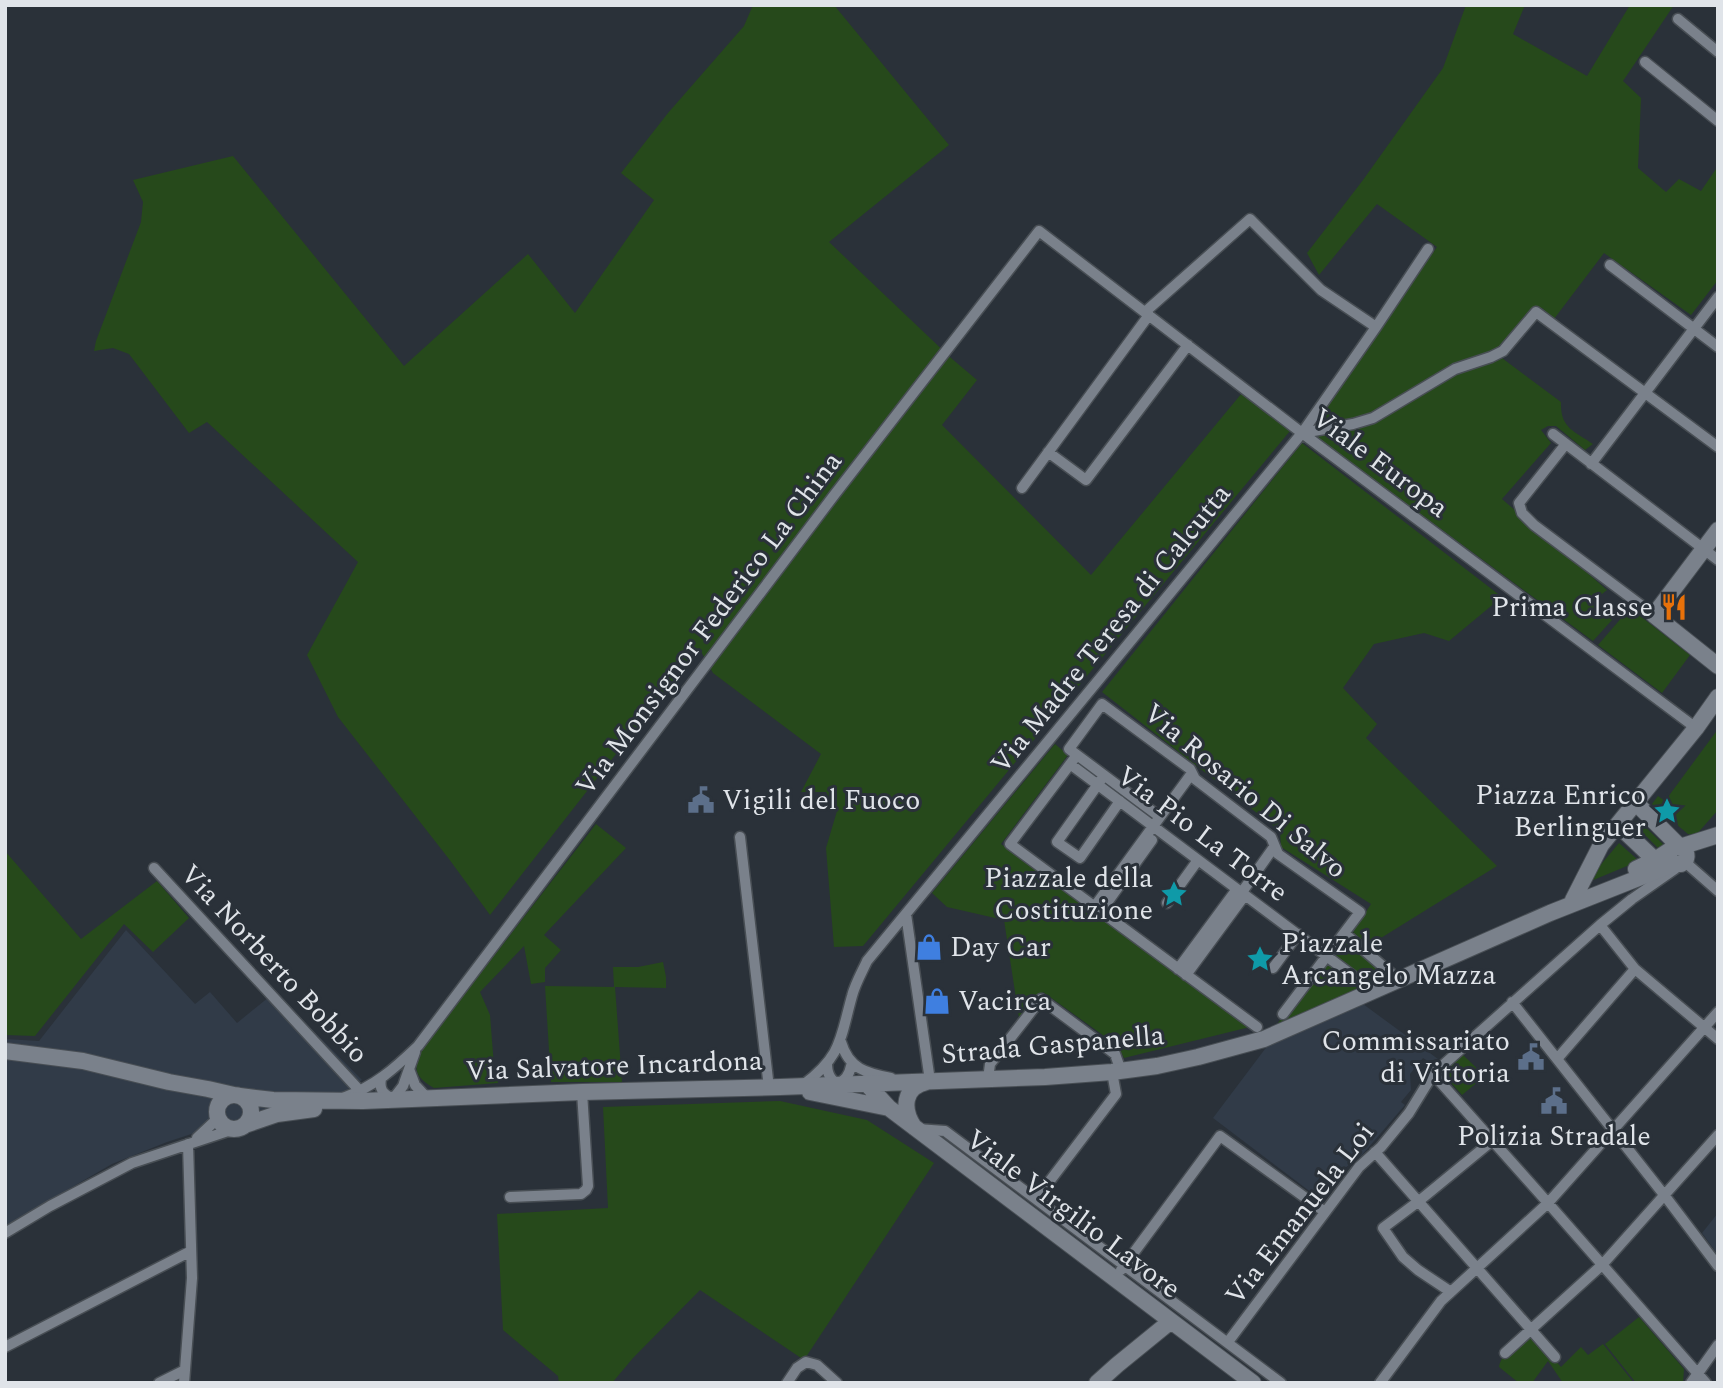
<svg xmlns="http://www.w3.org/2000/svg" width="1723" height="1388" viewBox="0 0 1723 1388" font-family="Spectral,serif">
	<rect width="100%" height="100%" fill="#2a3139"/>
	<path fill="#313b48" d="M126,930L195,1004L210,992L237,1023L275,992L362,1080L336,1097L275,1109L222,1124L167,1142L112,1164L5,1226V1039L39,1041Z
		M1363,1004L1438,1059L1428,1061L1423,1058L1410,1074L1411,1090L1401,1102L1405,1105L1362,1155L1345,1168L1322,1173L1315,1185L1316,1196L1213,1118L1268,1045Z
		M1718,1213V1255L1702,1233Z"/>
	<path fill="#26491b" d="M753,5H834L949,145L829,242L951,358L977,380L942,425L1091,575L1242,393L1290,431L863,946L834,947L826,848L837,811L826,792H801L821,754L713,673L699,648L490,915L449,859L338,717L307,655L358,562L207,422L189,433L129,354L113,348L94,351L96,341L141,222L143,202L133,180L233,156L404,366L528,254L575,313L654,200L621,173L668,113L744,26Z
		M1466,5H1525L1513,34L1587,76L1630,5H1674L1623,81L1641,98L1638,168L1666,192L1679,179L1701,191L1718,166V280L1691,315L1604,253L1554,319L1542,308L1502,358L1561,402C1560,428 1574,431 1593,444L1585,450L1556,426H1548L1541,430L1551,443L1502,499L1607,590L1591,603L1612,620L1593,641L1316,437L1314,425L1437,247L1377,204L1319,275L1307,253L1363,180L1443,68Z
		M1302,443L1502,597L1449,641L1424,633L1374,644L1343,688L1377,724L1366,738L1497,866L1368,946L1353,932L1371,904L1281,847L1280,831L1102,692Z
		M1630,608L1690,655L1662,693L1598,645Z
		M1718,729V810L1696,835L1688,834L1652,804L1658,796L1665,801Z
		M1055,744L1068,755L1001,844L1250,1027L1124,1058L1118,1046L1043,992L1019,1018L1004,920L947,907L932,893Z
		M1636,821H1639L1665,846L1659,849L1634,824Z
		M596,824L626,848L544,935L561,950L545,968V982L531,984L524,946L480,992L490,1015L494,1066L498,1078V1083L434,1088C415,1077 412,1069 422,1049Z
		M1619,843L1639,861L1591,881L1598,868Z
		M5,851L81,939L157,881L189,918L153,952L124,924L35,1036L5,1035Z
		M1344,936L1395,979L1271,1032Z
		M663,962L666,977V988L615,987L622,1082H551L545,986L614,987L613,967H638Z
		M1463,1055L1485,1076L1462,1095L1443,1074Z
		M780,1101L867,1120L934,1163L804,1360L700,1290L633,1358L612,1383H559L558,1376L503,1330L497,1214L608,1208L603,1107Z
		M1639,1317L1684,1369L1683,1383H1636L1605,1344Z
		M1531,1332L1561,1367L1581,1347L1588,1355L1603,1344L1634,1383H1563L1548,1361L1532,1383H1519L1499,1367C1501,1352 1520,1342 1531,1332Z"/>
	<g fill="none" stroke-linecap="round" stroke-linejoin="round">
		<defs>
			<path id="street" d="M1678,19L1718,52
				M1645,62L1718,121
				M1610,265L1718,347
				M1145,312L1250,219L1321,290L1376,327
				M1302,433L1353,424L1373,418L1455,369L1491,357L1503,351L1536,312L1718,447
				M1553,434L1718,560
				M1565,445L1519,503L1522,513L1534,525L1654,615
				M1048,452L1086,480L1188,345
				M1591,464L1718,297
				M1022,488L1149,315
				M1077,755L1010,844L1257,1027
				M1070,764L1373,991
				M1101,780L1057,842L1080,858L1120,801
				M1160,817L1069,749L1102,704L1190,769L1195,779L1271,837L1278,854L1360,912L1283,1014
				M740,837L769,1088
				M1685,862L1718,891
				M154,868L360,1091
				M1242,892L1274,847
				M1167,903L1198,860
				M1095,906L1192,773
				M1101,911L1152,840
				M906,914L930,1081
				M1600,925L1635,969L1718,1039
				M1344,933L1399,980
				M1273,968L1298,934
				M1178,969L1237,889
				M1186,975L1245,895
				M1512,1002L1665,1196L1718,1266
				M841,1042C849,1069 866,1073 891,1078
				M1557,1059L1635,969
				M827,1063C827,1074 830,1078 837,1085C845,1080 849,1076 851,1066
				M409,1069L415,1085L427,1098
				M1433,1074L1548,1203L1706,1383
				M381,1079C379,1090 383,1094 393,1099L403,1086L415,1052
				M988,1079L990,1064L1041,999L1115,1054L1121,1071
				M803,1085C842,1056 840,1039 852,996C855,984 862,972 867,961L1302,433L1376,327L1428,249
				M343,1098C375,1086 394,1069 418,1046L835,494L1039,231L1302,433L1696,728
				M917,1129L945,1131L1281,1383
				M197,1138L214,1122L217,1115
				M1375,1152L1555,1357
				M510,1197L581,1194L586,1190L588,1186L582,1092
				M1036,1199L1116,1094L1112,1072
				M5,1233L50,1206L132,1163L234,1129
				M1121,1270L1220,1136L1325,1212
				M1451,1292L1418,1270L1403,1257L1383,1228L1419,1201L1492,1141
				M1228,1342L1359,1167L1381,1147L1409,1113L1433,1074L1600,925L1632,899L1675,869
				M5,1347L191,1251
				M1505,1353L1602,1265L1718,1135
				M159,1383L185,1370
				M184,1383L192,1278L188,1144
				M787,1383L797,1368L806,1362L817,1365L837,1383
				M1380,1383L1441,1301L1548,1203L1718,1012
				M1691,1383L1718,1345"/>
			<path id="secondary" d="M1718,530L1654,615L1718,666
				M1636,803L1679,846
				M1618,825L1655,860L1665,861
				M1680,847L1718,835
				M1636,869L1655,860L1675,847L1683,848C1688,854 1688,860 1681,864H1674L1669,860V852
				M1573,900L1601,845L1696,728L1718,697
				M5,1051L83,1061L169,1082L208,1089L234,1095
				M866,1083L889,1108L1253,1383
				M810,1092L889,1108
				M217 1112a17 17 0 1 1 34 0a17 17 0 1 1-34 0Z
				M240,1096L273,1100L363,1101L582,1092L780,1087L1045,1077L1112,1072L1157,1066L1198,1057L1264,1039L1550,913L1674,864
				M245,1125L277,1114L314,1109
				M914,1127C902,1109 903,1087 927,1082
				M1097,1383L1117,1365L1171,1321"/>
		</defs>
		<use href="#street" stroke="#484e54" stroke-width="13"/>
		<use href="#secondary" stroke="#484e54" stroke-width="18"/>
		<use href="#street" stroke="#7a818b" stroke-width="10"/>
		<use href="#secondary" stroke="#7a818b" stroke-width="16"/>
	</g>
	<defs>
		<symbol id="restaurant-bare" viewBox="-9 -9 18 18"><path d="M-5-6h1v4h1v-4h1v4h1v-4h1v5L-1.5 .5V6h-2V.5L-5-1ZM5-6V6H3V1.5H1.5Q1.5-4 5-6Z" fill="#e8710a" stroke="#2a3139" stroke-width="2.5" paint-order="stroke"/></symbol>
		<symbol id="civic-bare" viewBox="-9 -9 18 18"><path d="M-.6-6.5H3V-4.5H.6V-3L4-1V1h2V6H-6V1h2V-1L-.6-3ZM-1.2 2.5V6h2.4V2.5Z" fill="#5c6f8a" stroke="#2a3139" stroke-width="2.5" paint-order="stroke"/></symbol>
		<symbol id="sight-bare" viewBox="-9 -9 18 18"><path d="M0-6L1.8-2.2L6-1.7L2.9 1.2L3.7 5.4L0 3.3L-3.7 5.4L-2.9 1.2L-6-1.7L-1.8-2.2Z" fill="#0f9aa8" stroke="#2a3139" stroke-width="2.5" paint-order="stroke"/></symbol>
		<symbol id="shop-bare" viewBox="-9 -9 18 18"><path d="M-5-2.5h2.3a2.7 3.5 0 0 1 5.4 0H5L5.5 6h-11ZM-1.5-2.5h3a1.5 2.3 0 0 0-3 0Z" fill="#3f7fe0" stroke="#2a3139" stroke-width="2.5" paint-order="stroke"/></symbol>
	</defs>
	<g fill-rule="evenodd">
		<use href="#restaurant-bare" x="1655" y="588" width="38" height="38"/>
		<use href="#civic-bare" x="682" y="781" width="38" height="38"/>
		<use href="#sight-bare" x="1648" y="792" width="38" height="38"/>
		<use href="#sight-bare" x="1155" y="875" width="38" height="38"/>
		<use href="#shop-bare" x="910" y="928" width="38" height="38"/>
		<use href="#sight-bare" x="1241" y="940" width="38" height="38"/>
		<use href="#shop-bare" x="918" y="982" width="38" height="38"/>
		<use href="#civic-bare" x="1512" y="1038" width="38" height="38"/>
		<use href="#civic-bare" x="1535" y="1082" width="38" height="38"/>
	</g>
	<g text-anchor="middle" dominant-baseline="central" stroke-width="6" stroke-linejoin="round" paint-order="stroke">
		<g font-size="28" fill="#e0e4e9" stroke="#2a3139">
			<text transform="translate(1380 463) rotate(37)">Viale Europa</text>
			<text transform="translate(709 624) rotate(-53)">Via Monsignor Federico La China</text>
			<text transform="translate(1111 629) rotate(-51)">Via Madre Teresa di Calcutta</text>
			<text transform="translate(1245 791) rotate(40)">Via Rosario Di Salvo</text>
			<text transform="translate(1202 834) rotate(37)">Via Pio La Torre</text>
			<text transform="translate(274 964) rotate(47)">Via Norberto Bobbio</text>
			<text transform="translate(1053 1045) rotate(-5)">Strada Gaspanella</text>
			<text transform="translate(614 1066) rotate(-2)">Via Salvatore Incardona</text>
			<text transform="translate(1073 1214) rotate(37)">Viale Virgilio Lavore</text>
			<text transform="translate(1300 1214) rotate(-52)">Via Emanuela Loi</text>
		</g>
		<g font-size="28" fill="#e0e4e9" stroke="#2a3139" text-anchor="end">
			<text x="1653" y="607">Prima Classe</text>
			<text x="1646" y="795">Piazza Enrico<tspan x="1646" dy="32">Berlinguer</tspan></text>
			<text x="722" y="800" text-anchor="start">Vigili del Fuoco</text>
			<text x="1153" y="878">Piazzale della<tspan x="1153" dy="32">Costituzione</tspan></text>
			<text x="1281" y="943" text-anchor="start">Piazzale<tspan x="1281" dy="32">Arcangelo Mazza</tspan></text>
			<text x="950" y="947" text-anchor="start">Day Car</text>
			<text x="958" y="1001" text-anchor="start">Vacirca</text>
			<text x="1510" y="1041">Commissariato<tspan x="1510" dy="32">di Vittoria</tspan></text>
			<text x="1554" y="1136" text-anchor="middle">Polizia Stradale</text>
		</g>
	</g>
	<rect width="1723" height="1388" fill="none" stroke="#e0e4e9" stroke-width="14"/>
</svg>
